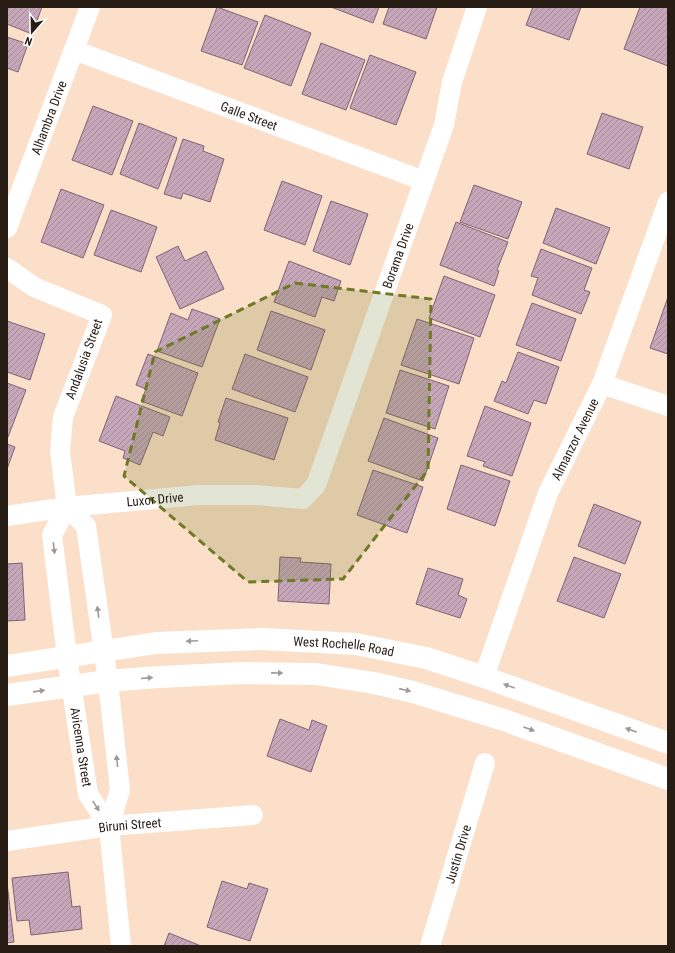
<svg xmlns="http://www.w3.org/2000/svg" width="675" height="953" viewBox="0 0 675 953" font-family="'Roboto Condensed',sans-serif">
	<defs>
		<pattern id="building-hatch" width="6" height="6" patternUnits="userSpaceOnUse"><rect width="6" height="6" fill="#c6a7ba"/><path d="M-1 1l2-2M0 6l6-6M5 7l2-2" fill="none" stroke="#aa8f9f"/></pattern>
	</defs>
	<rect width="100%" height="100%" fill="#fcdfc9"/>
	<path fill="url(#building-hatch)" stroke="#7f6375" d="M7,7H42L32,34L7,24Z
		M217,7L258,22L242,65L201,51Z
		M331,7H379L373,23Z
		M389,7H437L426,39L383,24Z
		M533,7H581L569,40L526,25Z
		M640,7H668V66L624,49Z
		M265,15L311,33L291,86L244,68Z
		M7,37L28,44L18,72L7,68V69Z
		M321,43L365,60L346,110L302,94Z
		M370,55L416,72L396,125L350,108Z
		M93,106L133,121L112,175L72,160Z
		M602,113L643,127L629,169L587,154Z
		M139,123L177,138L158,189L120,174Z
		M183,139L204,146L203,151L224,159L210,202L183,193L181,199L164,194Z
		M282,181L322,196L305,245L264,230Z
		M474,185L522,202L508,239L460,222Z
		M61,189L104,205L83,258L41,242Z
		M331,201L368,214L350,265L313,251Z
		M556,208L610,228L596,264L543,243Z
		M111,210L157,227L141,272L94,255Z
		M456,222L508,242L497,270L499,271L494,286L440,265Z
		M178,246L185,261L206,251L224,289L180,309L156,257Z
		M541,249L592,268L584,290L590,292L581,314L532,295L538,278L531,276Z
		M289,261L341,281L334,301L322,297L315,317L274,302Z
		M444,276L495,295L480,337L429,318Z
		M668,297V354L650,348Z
		M532,303L576,319L561,361L516,345Z
		M192,309L220,319L202,367L157,351L171,313L188,320Z
		M271,311L325,330L311,370L257,350Z
		M417,319L474,338L459,384L401,365Z
		M7,321L45,334L30,380L7,372Z
		M518,352L559,367L546,404L534,400L528,414L494,401L502,381L506,383Z
		M148,354L198,373L182,416L141,401L146,389L136,385Z
		M245,354L308,377L295,412L232,389Z
		M400,370L449,386L435,429L386,413Z
		M7,383L26,390L8,437H7Z
		M116,396L170,417L163,436L153,432L140,465L123,458L125,451L99,441Z
		M226,398L288,418L274,460L215,440L220,423L218,422Z
		M485,406L531,423L512,476L483,466L485,462L467,456Z
		M384,418L438,438L423,481L368,461Z
		M7,444L15,447L7,469Z
		M461,465L510,481L495,526L447,509Z
		M373,470L423,487L407,533L357,515Z
		M594,504L641,522L625,564L578,546Z
		M280,557L301,558L300,562L331,564L329,604L278,601Z
		M574,557L621,574L604,618L557,601Z
		M22,563L25,620L7,621V564Z
		M428,568L463,579L458,595L467,599L460,618L416,604Z
		M280,719L309,730L312,720L327,726L311,772L267,756Z
		M68,872L72,907L80,906L82,929L31,935L29,920L17,921L12,878Z
		M222,881L247,889L249,883L268,889L250,941L207,927Z
		M7,883L14,942L7,943Z
		M169,933L201,946H164Z"/>
	<g fill="none" stroke-linecap="round" stroke-linejoin="round">
		<g stroke="#fff" stroke-width="20">
			<path id="s1" d="M74,50L424,181"/>
			<path id="s2" d="M7,228L90,7"/>
			<path d="M7,268L34,287L102,315L63,417L60,451L67,507"/>
			<path d="M602,384L668,406"/>
			<path id="s3" d="M7,516L67,507L199,495H256L303,499L316,485L444,125L452,82L477,7"/>
			<path id="s4" d="M484,677L548,493L602,384L668,202"/>
			<path d="M109,826L88,794L67,657L52,535L67,507L86,526L108,681L120,790L109,826L121,946"/>
			<path id="s5" d="M7,841L109,826L253,815"/>
			<path id="s6" d="M430,946L485,763"/>
		</g>
		<g stroke="#fff" stroke-width="22">
			<path id="s7" d="M7,666L156,643L262,639L356,644L426,658L484,677L668,743"/>
			<path d="M7,695L108,681L159,677L243,673L316,674L374,683L413,692L504,720L668,779"/>
		</g>
	</g>
	<defs><path id="oneway-solid" d="M-6-.8H1V-3.2L6.5 0L1 3.2V.8H-6Z"/></defs>
	<g fill="#9e9996">
		<use href="#oneway-solid" transform="translate(54 548) rotate(83)"/>
		<use href="#oneway-solid" transform="translate(98 612) rotate(-98)"/>
		<use href="#oneway-solid" transform="translate(192 641) rotate(178)"/>
		<use href="#oneway-solid" transform="translate(277 673) rotate(1)"/>
		<use href="#oneway-solid" transform="translate(147 678) rotate(-5)"/>
		<use href="#oneway-solid" transform="translate(509 686) rotate(-160)"/>
		<use href="#oneway-solid" transform="translate(405 690) rotate(13)"/>
		<use href="#oneway-solid" transform="translate(39 691) rotate(-8)"/>
		<use href="#oneway-solid" transform="translate(529 729) rotate(20)"/>
		<use href="#oneway-solid" transform="translate(631 730) rotate(-160)"/>
		<use href="#oneway-solid" transform="translate(117 761) rotate(-96)"/>
		<use href="#oneway-solid" transform="translate(96 806) rotate(57)"/>
	</g>
	<path fill="#6e7a26" fill-opacity="0.2" stroke="#6e7a26" stroke-width="3" stroke-dasharray="8 5" stroke-linejoin="round" d="M295,283L431,299L428,470L343,579L248,582L124,476L155,352Z"/>
	<g text-anchor="middle" dominant-baseline="central" stroke-width="3" stroke-linejoin="round" paint-order="stroke">
		<g font-size="13" fill="#271d15" stroke="#fff">
			<text stroke="none"><textPath href="#s1" startOffset="187">Galle Street</textPath></text>
			<text stroke="none"><textPath href="#s2" startOffset="118">Alhambra Drive</textPath></text>
			<text stroke="none"><textPath href="#s3" startOffset="560">Borama Drive</textPath></text>
			<text transform="translate(84 359) rotate(-70)">Andalusia Street</text>
			<text stroke="none"><textPath href="#s4" startOffset="255">Almanzor Avenue</textPath></text>
			<text stroke="none"><textPath href="#s3" startOffset="149">Luxor Drive</textPath></text>
			<text stroke="none"><textPath href="#s7" startOffset="339">West Rochelle Road</textPath></text>
			<text transform="translate(81 747) rotate(81)">Avicenna Street</text>
			<text stroke="none"><textPath href="#s5" startOffset="124">Biruni Street</textPath></text>
			<text stroke="none"><textPath href="#s6" startOffset="96">Justin Drive</textPath></text>
		</g>
	</g>
	<rect width="675" height="953" fill="none" stroke="#271d15" stroke-width="16"/>
	<g transform="translate(32 32) rotate(200)" stroke="#ffffff" stroke-width="3" paint-order="stroke">
	<path d="M0-3L7 15L0 10L-7 15Z" fill="#271d15"/>
	<text y="-6" font-size="11" font-weight="bold" text-anchor="middle" fill="#271d15">N</text>
	</g>
</svg>
